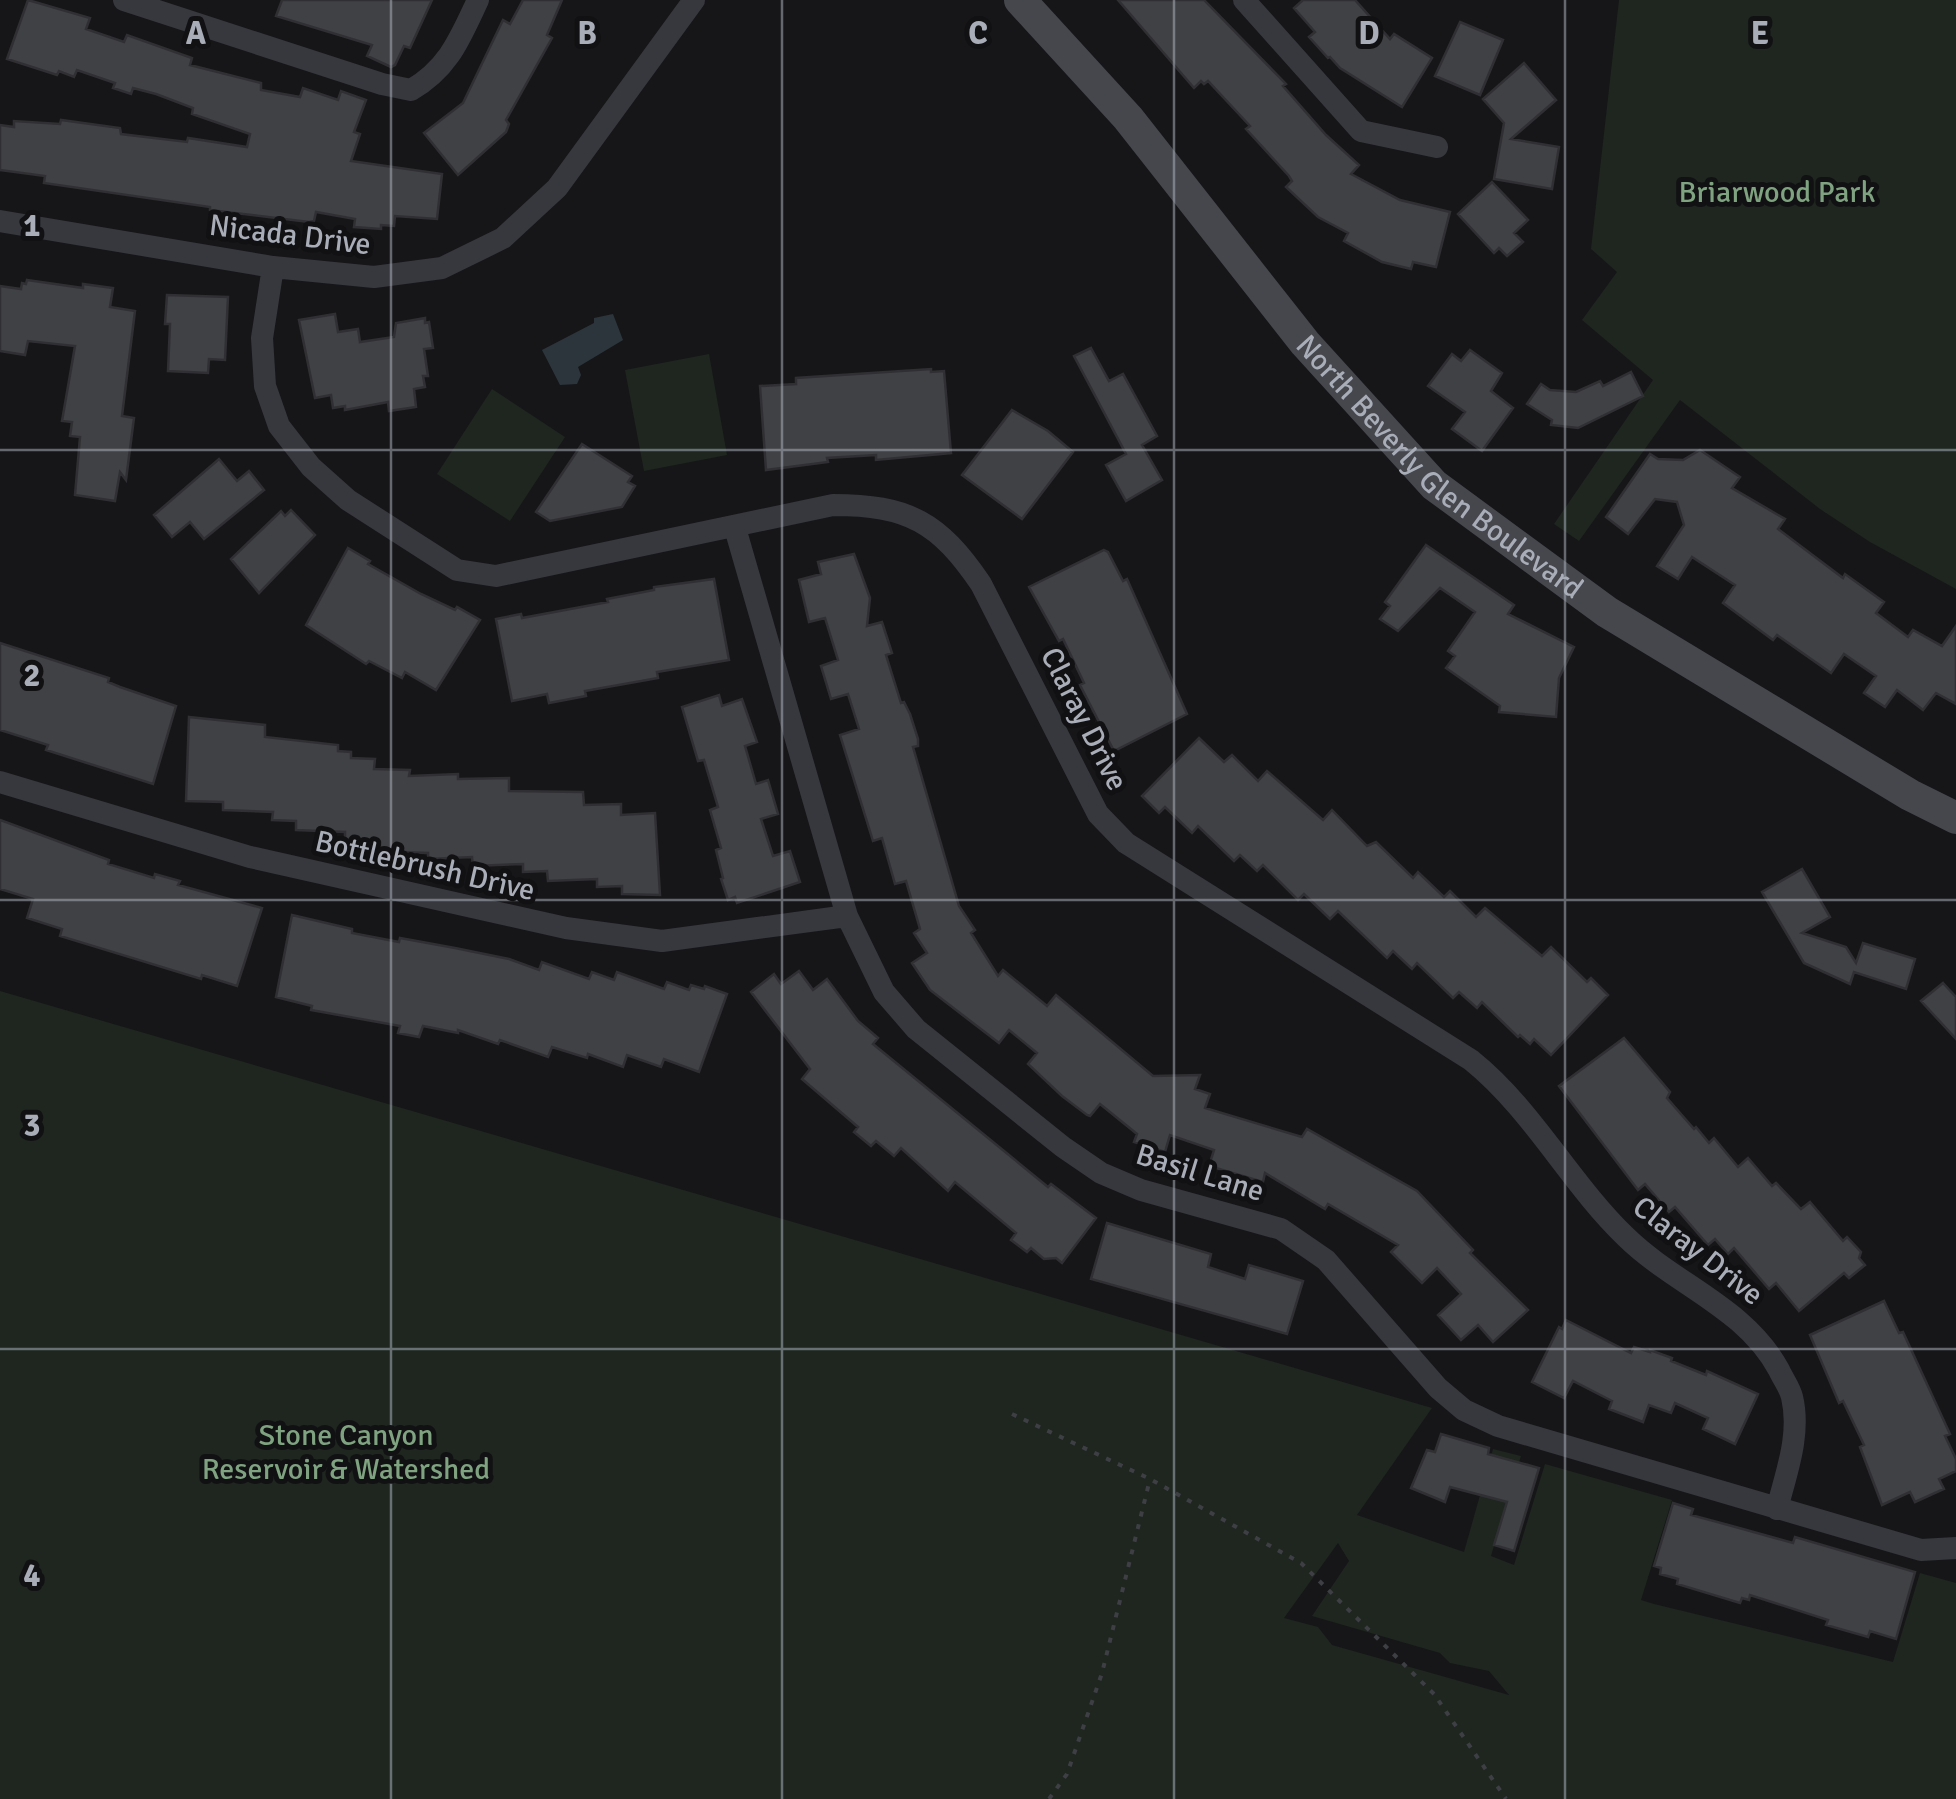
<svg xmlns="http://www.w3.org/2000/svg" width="1956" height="1799" viewBox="0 0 1956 1799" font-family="Signika,sans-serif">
	<rect width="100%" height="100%" fill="#161618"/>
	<path fill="#1e261f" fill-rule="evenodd" d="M1619,0H1956V589L1870,542L1820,509L1680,400L1579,541L1554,524L1653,380L1582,320L1617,272L1591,249Z
		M709,354L727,455L644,471L625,370Z
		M492,389L565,437L510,521L437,474Z
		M0,991L1432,1408L1357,1515L1464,1552L1493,1449L1521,1456L1491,1556L1514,1565L1545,1464L1672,1500L1641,1600L1654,1604L1893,1662L1920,1573L1956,1583V1799H0ZM1338,1543L1349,1561L1312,1616L1440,1653L1450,1663L1489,1671L1509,1695L1332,1645L1318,1627L1284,1618Z"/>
	<path fill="#2c353c" d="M613,314L623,340L578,367L581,375L577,384L560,385L542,350L594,323V318Z"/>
	<path fill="#404145" stroke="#303034" stroke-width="2.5" d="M28,0L90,18L86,29L124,42L127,35L192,58L190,65L261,83V90L300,97L303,88L338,100L341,91L366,100L354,132L360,134L351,161L442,174L437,219L395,216L394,226L381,225V229L354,227L355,219L316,212L314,221L309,222L210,210V207L44,183L45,176L0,170V125L14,127V121L60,124L61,120L120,128L121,134L187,142L188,138L247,147L250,134L192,114L193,108L156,94L133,88L131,94L113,88L115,83L77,70L74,77L59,71L57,75L7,59Z
		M282,0H432L410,48L404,46L395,65L391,67L367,56L372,45L276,16Z
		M523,0H562L547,35L552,38L506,120L509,124L506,132L458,175L424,133L463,103L503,20L510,24Z
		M1118,0H1204L1286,84L1283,86L1326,135L1359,165L1351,174L1400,200L1450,212L1436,267L1413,262L1411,269L1382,262L1344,241L1348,233L1318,217L1286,187L1292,181L1289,176L1246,129L1250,126L1208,81L1204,84L1201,81L1194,88Z
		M1303,0H1355L1390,39L1394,34L1432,58L1402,107L1340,68L1330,57L1328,58L1309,37L1315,32L1294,8Z
		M1460,22L1503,40L1480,95L1435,76Z
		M1524,63L1556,100L1511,139L1559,147L1552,189L1494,179L1504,123L1483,99Z
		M1492,182L1528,220L1514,233L1523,242L1507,256L1499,248L1494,253L1458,214Z
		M27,280L83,288V284L113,288L110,307L135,311L122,416L134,418L126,480L120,472L115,501L75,495L80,437L70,436L72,422L62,421L75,346L28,341L25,355L0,351V286L21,289L22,283L26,284Z
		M167,295L228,297L225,360L209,359L208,373L168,371L170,324H165Z
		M335,314L338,332L358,329L360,342L394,337L396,323L425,318V323L429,322L433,348L424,349L428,376H423L425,387L414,389L416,407L389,411L388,402L345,410V406L333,408L331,395L315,398L299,320Z
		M1091,348L1109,381L1123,374L1157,436L1142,445L1162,480L1126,501L1106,465L1126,454L1074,356Z
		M1470,350L1502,373L1491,391L1513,408L1482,451L1452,429L1465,412L1428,386L1452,354L1461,361Z
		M931,369V372L944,371L951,453L876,460V455L827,458L828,462L766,470L760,386L796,384V378Z
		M1631,372L1643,396L1578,428L1551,425L1552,420L1527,404L1541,384L1550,390L1576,392L1600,381L1603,386Z
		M1012,410L1048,431L1073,452L1022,519L962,475Z
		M582,444L632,476L628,482L635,486L622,507L550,521L536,512Z
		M1700,450L1740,477L1732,488L1785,519L1778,529L1843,578L1845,574L1884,602L1876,613L1908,637L1913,630L1942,646L1956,626V704L1936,693L1923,710L1897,690L1885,707L1864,693L1876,676L1844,654L1831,673L1777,635L1773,640L1723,603L1735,585L1692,557L1678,579L1657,566L1684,525L1677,502L1655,499L1628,534L1606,517L1650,454L1658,459L1683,460Z
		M219,459L237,481L249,471L264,490L204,539L190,522L172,537L154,515Z
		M291,510L315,535L259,593L231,559L281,511L285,516Z
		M1426,545L1514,605L1508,614L1574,647L1559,678L1556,717L1499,712L1500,706L1446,668L1455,656L1448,651L1475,612L1440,588L1398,631L1380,619L1390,606L1385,602Z
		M348,548L370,561L368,564L421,594L455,610L457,607L480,620L436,690L405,672L402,678L369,661L366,664L306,625Z
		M1104,550L1108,552L1123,581L1127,579L1187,714L1114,751L1080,685L1084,683L1063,639L1059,641L1029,587Z
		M854,554L870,598L867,626L882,622L892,653L886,655L901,703L904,702L910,714L918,739V746L913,747L959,906L975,930L971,933L998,976L1003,970L1047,1006L1056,995L1153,1076L1200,1075L1195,1089L1210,1094L1205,1108L1302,1137L1307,1129L1417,1191L1473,1250L1470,1253L1528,1310L1493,1342L1478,1325L1461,1340L1438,1315L1461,1294L1437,1268L1422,1283L1391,1252L1398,1245L1328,1204L1325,1209L1265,1173L1263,1182L1209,1166L1214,1150L1170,1135L1165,1152L1134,1142L1137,1134L1100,1104L1090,1116L1087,1115L1062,1096L1028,1064L1037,1053L1009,1030L999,1043L930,990L912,963L927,953L914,933L920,929L906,881L895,884L882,838L873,841L840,735L859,729L848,694L831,699L821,666L838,660L825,618L809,622L799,580L821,574L818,562Z
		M714,579L729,660L657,672L658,678L585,691L586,696L549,703L547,694L512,701L496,619L521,614L522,618L608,602L607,599L654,590V587Z
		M0,643L109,678L108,682L120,687L176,706L153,784L46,750L48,745L0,730Z
		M719,695L722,706L742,699L757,742L745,746L756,784L768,780L778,814L761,819L773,856L790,851L800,882L737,903L735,897L728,900L721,879L723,878L716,850L721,848L710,810L718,807L704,760L698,761L682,707Z
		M189,717L265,725V737L338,745V751L351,752V758L375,759L374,769L410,770L409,776L458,774V779L509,778V791L583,792L584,805L621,804V815L655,813L660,895L622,894V886L597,887V879L548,881L547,871L523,872V864L473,866L472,857L428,859V853L371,851V841L345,840V832L296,830V821L272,820L273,812L223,810V802L186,801Z
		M1199,738L1224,762L1232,755L1258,781L1267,771L1323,820L1332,810L1367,846L1376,842L1413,878L1418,872L1444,897L1450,891L1476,917L1485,908L1542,956L1551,947L1587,982L1591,978L1608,995L1551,1055L1534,1039L1530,1044L1520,1035L1518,1037L1482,1002L1477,1008L1459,992L1453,998L1417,963L1412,969L1393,951L1387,958L1338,911L1330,919L1304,894L1298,900L1263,865L1257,871L1240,855L1234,861L1198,826L1192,833L1165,807L1159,813L1142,796Z
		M0,820L109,860L108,864L154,878L155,874L180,881L178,885L262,908L237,986L202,975L201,979L60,936L62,929L27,918L33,899L0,889Z
		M1802,869L1830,917L1802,933L1846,947L1856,963L1863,943L1915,959L1906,989L1854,972L1850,984L1804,963L1762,892Z
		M292,915L352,929V933L399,942L400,938L455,948L509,959L539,970L542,962L589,979L592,972L614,980L617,972L664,989L667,982L689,990L691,985L704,989L705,986L727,994L699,1072L664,1059L661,1067L627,1055L623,1067L588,1054L587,1058L552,1047L548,1057L500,1040L498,1044L458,1030V1033L423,1026L419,1037L398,1033L400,1026L311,1010L312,1006L276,997Z
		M799,971L813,990L827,979L858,1021L878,1038L873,1044L1048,1187L1051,1184L1096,1218L1062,1263L1056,1258L1044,1259L1031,1248L1027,1252L1011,1240L1016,1233L955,1182L948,1191L901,1148L894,1156L876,1141L871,1146L854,1132L858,1127L802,1079L810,1069L751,992L774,974L781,984Z
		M1943,983L1956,997V1039L1921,1001Z
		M1624,1038L1670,1092L1667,1098L1694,1129L1696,1127L1709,1143L1714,1138L1738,1167L1748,1158L1772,1186L1776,1183L1801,1209L1810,1202L1843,1241L1847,1237L1861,1252L1859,1258L1865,1265L1849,1278L1844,1273L1799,1311L1776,1283L1769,1289L1734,1248L1728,1254L1715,1239L1708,1245L1675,1207L1669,1212L1645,1184L1638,1190L1559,1086Z
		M1107,1223L1211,1254L1208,1267L1245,1279L1249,1265L1303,1281L1287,1334L1091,1279Z
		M1884,1301L1899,1333L1903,1332L1950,1434L1945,1436L1956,1459V1471L1939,1479L1944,1489L1915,1502L1910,1492L1882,1505L1860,1447L1864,1445L1843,1401L1839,1403L1810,1335Z
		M1566,1320L1631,1353L1634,1347L1650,1352V1350L1672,1358L1671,1361L1706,1375L1707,1371L1758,1394L1735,1444L1703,1429L1708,1418L1675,1403L1671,1413L1649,1405L1643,1422L1609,1409L1612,1401L1573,1381L1564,1398L1532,1382L1559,1327L1562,1329Z
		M1441,1434L1489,1448L1488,1454L1539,1468L1514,1551L1494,1545L1507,1502L1450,1487L1445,1502L1411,1488L1427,1450L1435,1452Z
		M1673,1503L1693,1509L1691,1515L1732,1526L1793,1543L1795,1537L1915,1572L1896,1639L1870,1631L1868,1637L1826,1625L1828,1620L1750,1595L1749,1600L1742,1598L1740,1603L1677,1584L1678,1579L1660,1574L1661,1568L1654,1566Z"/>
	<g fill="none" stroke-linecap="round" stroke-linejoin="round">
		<path stroke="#3d3f44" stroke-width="4" stroke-dasharray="5 8" stroke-linecap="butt" d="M1012,1414L1150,1479L1301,1563L1434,1694L1506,1799
			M1049,1799L1067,1774L1102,1673L1150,1479"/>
		<path stroke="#37383d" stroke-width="22" d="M124,0L382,84L411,90C449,68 460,38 478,0
			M1244,0L1361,131L1437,147
			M0,221L273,267L374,277L442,268L503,238L557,188L694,0
			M273,267L262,338L265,386L279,426L311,467L348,500L457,570L496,576L833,505C908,505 939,522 981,584L1098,814L1126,843L1471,1060C1533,1110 1569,1182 1626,1237C1675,1285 1745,1307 1779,1370C1783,1379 1790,1388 1792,1397C1801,1435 1786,1473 1777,1509
			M735,528L847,916L884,992L916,1029L1063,1147L1101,1173L1141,1190L1281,1229L1326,1260L1438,1388L1464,1410L1498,1426L1921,1550L1956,1548
			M0,782L250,857L566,928L662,941L847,916"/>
		<path stroke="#45474d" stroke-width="32" id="s1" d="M1020,0L1128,118L1305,343L1434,485L1607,612L1910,795L1956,818"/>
	</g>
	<path fill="none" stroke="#a8adb8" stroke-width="2.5" stroke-opacity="0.55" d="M391,0V1799M782,0V1799M1174,0V1799M1565,0V1799M0,450H1956M0,900H1956M0,1349H1956"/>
	<g text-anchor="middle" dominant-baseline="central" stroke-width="10" stroke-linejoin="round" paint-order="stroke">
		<g font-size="30" fill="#7fa381" stroke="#111113">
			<text x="1777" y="192">Briarwood Park</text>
			<text x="346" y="1435">Stone Canyon<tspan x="346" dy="34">Reservoir &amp; Watershed</tspan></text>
		</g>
		<g font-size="30" fill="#a8adb8" stroke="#111113">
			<text transform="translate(290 235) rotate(7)">Nicada Drive</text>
			<text stroke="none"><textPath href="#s1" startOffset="630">North Beverly Glen Boulevard</textPath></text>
			<text transform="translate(1084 719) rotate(63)">Claray Drive</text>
			<text transform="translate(425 866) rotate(13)">Bottlebrush Drive</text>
			<text transform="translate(1200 1173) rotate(17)">Basil Lane</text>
			<text transform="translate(1698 1251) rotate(38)">Claray Drive</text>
		</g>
	</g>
	<g font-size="32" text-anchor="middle" font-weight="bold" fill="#a8adb8" stroke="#111113" stroke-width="10" stroke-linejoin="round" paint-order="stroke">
		<text x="196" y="44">A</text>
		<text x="587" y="44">B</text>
		<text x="978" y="44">C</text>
		<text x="1369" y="44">D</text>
		<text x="1760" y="44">E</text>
		<text x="32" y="236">1</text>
		<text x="32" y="686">2</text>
		<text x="32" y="1136">3</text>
		<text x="32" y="1586">4</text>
	</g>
</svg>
